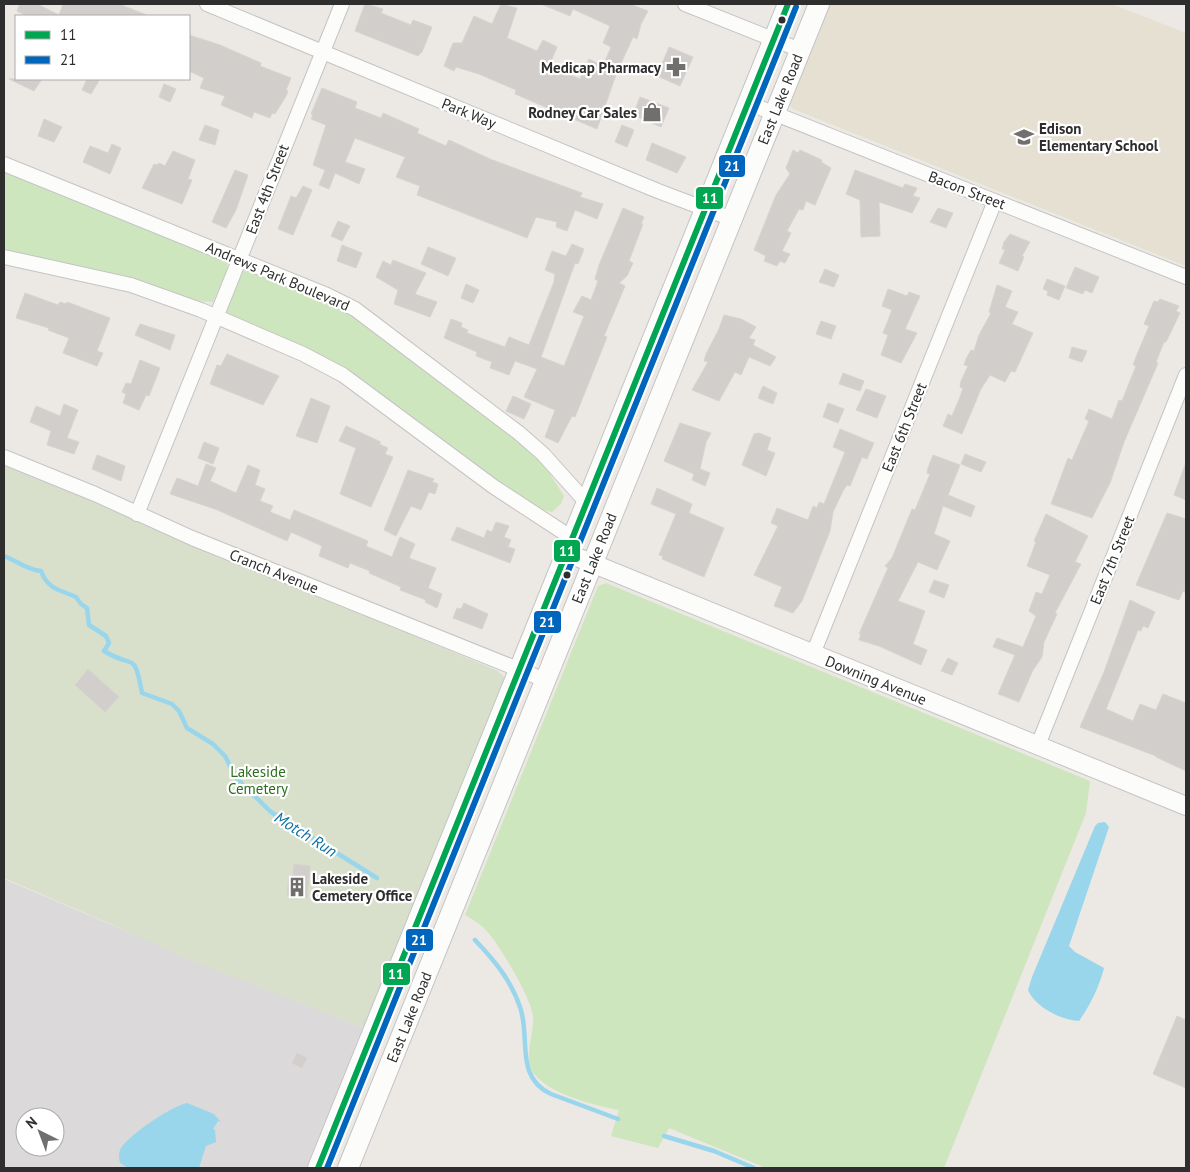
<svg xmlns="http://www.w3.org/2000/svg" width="1190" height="1172" viewBox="0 0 1190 1172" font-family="'PT Sans',sans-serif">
	<rect width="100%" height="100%" fill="#ece8e4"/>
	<path fill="#dcd9db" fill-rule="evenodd" d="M4,879L161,946L366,1029L311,1168H4ZM25,1117H55V1147H25Z"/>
	<path fill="#e6e0d3" d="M827,4H1112L1186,33V266L793,109L789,105Z"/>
	<path fill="#cee6be" d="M4,170L228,259L227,270L213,302L197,301L123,277L4,251Z
		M249,269L260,272L350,313L538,455L564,496L561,504L552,512L542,510L468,460L335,363L225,313L242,271Z
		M606,583L1090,781L1086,813L944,1168H766L669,1128L658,1148L611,1136L619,1110C596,1106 538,1092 530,1066C526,1051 534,1033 533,1017C533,1001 497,940 484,928C479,923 471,919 465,915L598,586Z"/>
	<path fill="#d8e0cc" d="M4,466L38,478L496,670L506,678L366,1029L185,958L106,922L4,878Z"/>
	<path fill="#99d6ec" d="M1105,822L1109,827L1069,946L1075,952L1104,968C1099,987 1091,1004 1079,1021C1061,1020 1035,1007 1028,990L1032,977L1095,826L1098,823Z
		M187,1103L214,1114L221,1122L218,1121L213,1129L215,1130L216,1142L206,1146L199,1168H128L120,1163C119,1158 118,1153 121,1148C130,1134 172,1106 187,1103Z"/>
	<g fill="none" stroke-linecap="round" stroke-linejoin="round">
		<path stroke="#99d6ec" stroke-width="4.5" d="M4,556C17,561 27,570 41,571C48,590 61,590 76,597L81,604L87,608L89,625L106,636L109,643L104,651C134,670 134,649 142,693L172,704L179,711L187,728L213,744L225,756L236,778L271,812L377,878
			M475,940C494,960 511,980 520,1007C531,1037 514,1077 551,1094L618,1119
			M664,1136L714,1151L754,1168"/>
	</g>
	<path fill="#d1cecb" stroke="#d7d4d0" d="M20,4H37L59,15L63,4H119L149,16H27L17,11Z
		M365,4L383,9L381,13L411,25L413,20L432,27L422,52L418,56L355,31Z
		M501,4L517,8L507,38L537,51L543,40L557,47L549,66L580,79L589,59L603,66L611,47L603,43L610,26L573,9L570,16L541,4H630L648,11L641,24L637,39L633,37L617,72L597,129L515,94L516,90L479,74L456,67L454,71L444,66L453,43H462L474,16L492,24Z
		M189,35L220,45L261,63L260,66L291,78L286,90L288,91L286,96L275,114L272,113L270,118L254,112L252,118L221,105L225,96L200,88L204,78L189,71Z
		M669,47L693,57L680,86L657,76Z
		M9,79H42L34,91Z
		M87,79H100L91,94L82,90Z
		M164,84L176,89L170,102L159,97Z
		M322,88L357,102L355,108L381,118L383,113L419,129L417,133L446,146L449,140L490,159L582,193L580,197L603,204L597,219L575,210L567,231L556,227L557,222L536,217L527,238L417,195L420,186L396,177L405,157L355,138L345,162L365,169L359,184L335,173L329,189L319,185L325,170L313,165L326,125L311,119L313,115L311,114Z
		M640,97L669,108L661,127L633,115Z
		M44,119L62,127L54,142L38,136Z
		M205,125L219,130L215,145L199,140Z
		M622,125L634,130L627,147L615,142Z
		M652,143L686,157L677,173L646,160Z
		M112,144L121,148L110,174L83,162L90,146L108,153Z
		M793,150L798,153L800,150L822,160L821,162L831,168L815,205L806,201L803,210L799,209L787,231L791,233L782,251L790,254L785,263L780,261L777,266L764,261L766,256L754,250L776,195L790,174L786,168Z
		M173,151L195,160L188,179L192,180L182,204L142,188L154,164L157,165L159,163L165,166Z
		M235,170L248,175L236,210L226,228L212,222Z
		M855,170L903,188L905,184L917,188L913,196L920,198L912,213L879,202L880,236L861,237L860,200L846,194Z
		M303,186L312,190L293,235L278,229L291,196L296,198Z
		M623,208L644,217L641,224H643L629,261L633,263L627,276L619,283L625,286L604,336L607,337L575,417L572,416L558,443L545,437L555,410L524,397L537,369L515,361L509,375L490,368L492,362L476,356L477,352L444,338L451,319L462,323L461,327L468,330L467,333L505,347L509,337L529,345L554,282L555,274L545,270L552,251L566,256L572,244L584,249L578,264L575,263L541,357L564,366L584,316L573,312L582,296L591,300L598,281L595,279L599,265Z
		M938,208L953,213L946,228L930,222Z
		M338,221L350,226L342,241L331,236Z
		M1010,234L1030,242L1022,256L1024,257L1018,271L999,263L1005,250L1002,249L1004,242Z
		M342,245L362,253L356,268L337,261Z
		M428,247L456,258L448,276L421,264Z
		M393,260L426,273L415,294L437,302L430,317L394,304L398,290L376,277L383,261L391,265Z
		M1075,267L1099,277L1092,293L1085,290L1083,294L1066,288Z
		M825,269L839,275L834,287L819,282Z
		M1047,279L1065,286L1059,300L1047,295L1048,291L1043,289Z
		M466,284L479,290L473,303L461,298Z
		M997,285L1012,291L1005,307L1018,312L1012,324L1033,333L1015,372L1011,371L1005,382L990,375L981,389L962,434L943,426L948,414L952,416L960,397L963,388L960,387L961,381L968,366L964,365L966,359L971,350L974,351L979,335L991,313L989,312Z
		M888,289L907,296L909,292L920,296L905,329L917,333L901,363L881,355L888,335L883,333L892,310L882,306Z
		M25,293L58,305L60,302L66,304L67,302L110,318L97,351L103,353L97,366L63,353L69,338L48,330L49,328L16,318Z
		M1160,299L1179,306L1176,311L1180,313L1166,342H1164L1156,362L1158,363L1124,442L1110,483L1092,518L1051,504L1068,458L1072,460L1089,421L1085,419L1089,409L1112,419L1119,400L1122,401L1136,366L1133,365L1136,357L1149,326L1144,324L1154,301L1158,302Z
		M724,315L741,319L756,327L749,338L755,340L753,345L776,357L770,366L749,357L741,375L735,372L719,401L692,390L708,362L704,361L706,354L719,329Z
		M821,321L836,326L831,339L816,334Z
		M140,324L175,335L170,350L135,335Z
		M1072,347L1087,351L1082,362L1069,358Z
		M227,354L279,376L263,405L210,384L217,365L221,366Z
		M140,360L160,368L149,396L146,395L139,410L123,403L126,394L122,392L126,383L131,384Z
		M843,373L864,381L860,391L839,384Z
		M763,386L777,393L773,404L758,398Z
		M866,389L886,396L877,418L856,410Z
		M513,396L531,404L524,419L506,411Z
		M311,398L330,406L317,443L296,436Z
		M828,403L844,409L838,423L823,417Z
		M64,404L78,410L67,438L79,442L74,454L47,445L51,431L30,422L36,406L60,416Z
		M680,423L711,433L706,442L700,469L710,473L705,486L692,480L694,474L664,461Z
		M346,426L381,442L379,444L388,448L385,454L393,457L371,507L340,494L356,448L339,441Z
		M840,429L874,443L867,459L862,457L850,486L847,485L843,491L833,512L830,531L802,601L793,613L774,606L782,587L754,575L778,526L771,523L777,508L808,520L813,506L817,508L819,502L824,504L845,452L833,447Z
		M759,433L771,438L767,450L775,453L766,476L742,465L754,434Z
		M204,442L219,448L213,464L198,458Z
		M965,454L986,462L981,472L961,464Z
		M97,455L125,466L121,481L92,469Z
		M933,455L960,465L948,495L975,506L971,517L943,506L934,534L950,541L937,570L918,562L898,601L925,611L913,644L927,650L921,665L879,646L859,640L861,634H859L888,568L885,566L892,558L912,509L915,510L930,474L927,473L928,468Z
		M206,464L216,468L210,481L236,493L248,465L260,470L255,485L265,489L260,501L273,506L270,512L290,520L294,510L368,541L366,546L392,557L400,537L415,544L409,558L436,568L428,588L442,594L437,608L425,602L426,600L400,590L401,587L369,573L370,571L350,563L348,568L319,556L322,546L291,532L287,541L215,509L170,494L177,478L198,486Z
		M1185,465L1186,466V500L1174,495Z
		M408,470L434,479L432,482L438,484L435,494L429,492L421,510L411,506L396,536L384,530Z
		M657,488L692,504L689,513L724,528L704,577L662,559L663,556L659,555L676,514L651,504Z
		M1167,513L1186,519V593L1183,591L1179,600L1136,585Z
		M1046,514L1088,536L1075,562L1081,564L1055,613L1057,614L1044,642L1042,657L1033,670L1019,702L998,694L1015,655L993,647L997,638L1023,647L1036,616L1029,611L1036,592L1042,594L1050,575L1027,566L1036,542L1034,541Z
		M496,522L509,526L504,537L511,540L508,547L515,549L510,563L451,540L457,527L484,538L487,530L492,532Z
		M934,580L949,585L944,598L929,592Z
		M1130,600L1155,612L1148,628L1143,626L1141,631L1138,630L1106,709L1133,721L1140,704L1156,710L1163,694L1186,703V771L1156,757V756L1080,727L1104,672Z
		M464,603L488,614L482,629L453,618L457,608L461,609Z
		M948,658L958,663L952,675L941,671Z
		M88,669L119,697L105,712L75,685Z
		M294,864L310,866L307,898L287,895L289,876H293Z
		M1177,1016L1186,1020V1088L1153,1074Z
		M297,1053L307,1058L302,1068L292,1063Z"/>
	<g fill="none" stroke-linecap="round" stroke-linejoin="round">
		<defs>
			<path id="minor" d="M207,4L658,191L732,219
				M685,4L800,50
				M748,103L1186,277
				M4,164L327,295L355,309L519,433L543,454L587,503
				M4,257L131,285L201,310L303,354L343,375L494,487L572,538
				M4,457L95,494L192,538L545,680
				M137,514L342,4
				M813,654L995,201
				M1038,745L1186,375"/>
			<path id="tertiary" d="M567,553L1186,806"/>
			<path id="secondary" d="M318,1168L788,4
				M348,1168L819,4"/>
		</defs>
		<use href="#minor" stroke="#c5c4c5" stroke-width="16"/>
		<use href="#tertiary" stroke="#c5c4c5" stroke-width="20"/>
		<use href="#secondary" stroke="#c5c4c5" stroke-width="22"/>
		<use href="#minor" stroke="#fcfcfb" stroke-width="14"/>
		<use href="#tertiary" stroke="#fcfcfb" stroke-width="18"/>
		<use href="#secondary" stroke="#fcfcfb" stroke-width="20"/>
		<defs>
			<path id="bus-1" d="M318,1168L788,4"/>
			<path id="bus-2" d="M327,1168L796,7"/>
		</defs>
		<use href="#bus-1" stroke="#fff" stroke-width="10"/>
		<use href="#bus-2" stroke="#fff" stroke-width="10"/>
		<use href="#bus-1" stroke="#00a651" stroke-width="6"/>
		<use href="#bus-2" stroke="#0065bd" stroke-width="6"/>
	</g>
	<defs>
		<symbol id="pharmacy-bare" viewBox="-9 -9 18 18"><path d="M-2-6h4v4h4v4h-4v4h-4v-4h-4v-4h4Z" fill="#706f6e" stroke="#fff" stroke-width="2.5" paint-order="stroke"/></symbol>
		<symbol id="shop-bare" viewBox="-9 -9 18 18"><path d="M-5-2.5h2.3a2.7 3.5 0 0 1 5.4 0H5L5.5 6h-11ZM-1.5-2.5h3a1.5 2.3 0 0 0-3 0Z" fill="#706f6e" stroke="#fff" stroke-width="2.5" paint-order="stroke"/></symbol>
		<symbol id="school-bare" viewBox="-9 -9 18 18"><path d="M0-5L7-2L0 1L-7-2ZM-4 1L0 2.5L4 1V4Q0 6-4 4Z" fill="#706f6e" stroke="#fff" stroke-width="2.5" paint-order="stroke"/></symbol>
		<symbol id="building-bare" viewBox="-9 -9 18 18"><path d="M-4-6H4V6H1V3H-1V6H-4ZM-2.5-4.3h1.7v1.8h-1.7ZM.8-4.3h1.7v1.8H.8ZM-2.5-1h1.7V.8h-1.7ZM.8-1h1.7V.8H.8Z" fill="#706f6e" stroke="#fff" stroke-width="2.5" paint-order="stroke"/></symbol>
	</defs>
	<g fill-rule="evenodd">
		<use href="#pharmacy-bare" x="662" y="53" width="28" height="28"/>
		<use href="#shop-bare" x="638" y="98" width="28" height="28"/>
		<use href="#school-bare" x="1010" y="123" width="28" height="28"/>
		<use href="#building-bare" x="283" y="873" width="28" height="28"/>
	</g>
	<g fill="#2e2e2e" stroke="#fff" stroke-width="2">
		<circle cx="782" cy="20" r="4.5"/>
		<circle cx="567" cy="575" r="4.5"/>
	</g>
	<g text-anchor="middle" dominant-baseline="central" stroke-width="4.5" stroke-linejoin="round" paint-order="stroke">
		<g font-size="15" font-weight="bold" fill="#2e2e2e" stroke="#fff" text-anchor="end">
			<text x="661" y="67">Medicap Pharmacy</text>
			<text x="637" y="112">Rodney Car Sales</text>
			<text x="1039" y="128" text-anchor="start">Edison<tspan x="1039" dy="17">Elementary School</tspan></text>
			<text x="312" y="878" text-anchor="start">Lakeside<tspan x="312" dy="17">Cemetery Office</tspan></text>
		</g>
		<g font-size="15" fill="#2e2e2e" stroke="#fff">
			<text transform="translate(780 99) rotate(-68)">East Lake Road</text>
			<text transform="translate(469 113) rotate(22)">Park Way</text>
			<text transform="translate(267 189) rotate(-69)">East 4th Street</text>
			<text transform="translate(967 190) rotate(21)">Bacon Street</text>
			<text transform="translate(278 276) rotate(23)">Andrews Park Boulevard</text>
			<text transform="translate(904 427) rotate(-68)">East 6th Street</text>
			<text transform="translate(594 558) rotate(-68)">East Lake Road</text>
			<text transform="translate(1112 560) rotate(-68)">East 7th Street</text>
			<text transform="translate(274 571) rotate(22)">Cranch Avenue</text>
			<text transform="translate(876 680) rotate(22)">Downing Avenue</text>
			<text transform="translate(409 1017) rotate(-68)">East Lake Road</text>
		</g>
		<g font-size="15" fill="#2c6e1b" stroke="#fff">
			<text x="258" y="771">Lakeside<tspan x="258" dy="17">Cemetery</tspan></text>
		</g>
		<g font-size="16" font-style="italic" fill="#0d6fa3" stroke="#fff">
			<text transform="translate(306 834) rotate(32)">Motch Run</text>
		</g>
	</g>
	<g stroke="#fff" stroke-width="2">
		<rect x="718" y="154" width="28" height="24" rx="5" fill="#0065bd"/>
		<rect x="695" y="186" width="29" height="24" rx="5" fill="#00a651"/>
		<rect x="553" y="539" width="28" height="24" rx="5" fill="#00a651"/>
		<rect x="533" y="610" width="29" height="24" rx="5" fill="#0065bd"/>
		<rect x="405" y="928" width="29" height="24" rx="5" fill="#0065bd"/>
		<rect x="382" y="962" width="29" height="24" rx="5" fill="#00a651"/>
	</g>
	<g font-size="14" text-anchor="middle" font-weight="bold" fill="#fff">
		<text x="732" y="171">21</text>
		<text x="710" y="203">11</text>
		<text x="567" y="556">11</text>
		<text x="547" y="627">21</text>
		<text x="419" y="945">21</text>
		<text x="396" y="979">11</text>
	</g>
	<rect width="1190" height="1172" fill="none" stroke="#2e2e2e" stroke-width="10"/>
	<rect x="15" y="15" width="175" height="65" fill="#ffffff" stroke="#ababab"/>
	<rect x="25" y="31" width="25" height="8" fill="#00a651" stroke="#ababab"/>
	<text x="60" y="40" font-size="15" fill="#2e2e2e">11</text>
	<rect x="25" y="56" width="25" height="8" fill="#0065bd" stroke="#ababab"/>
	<text x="60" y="65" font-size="15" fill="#2e2e2e">21</text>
	<g transform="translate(40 1132) rotate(318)"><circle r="24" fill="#ffffff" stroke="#ababab"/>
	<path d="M0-4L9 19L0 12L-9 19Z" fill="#706f6e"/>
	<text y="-8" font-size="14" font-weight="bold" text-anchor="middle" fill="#2e2e2e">N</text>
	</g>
</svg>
